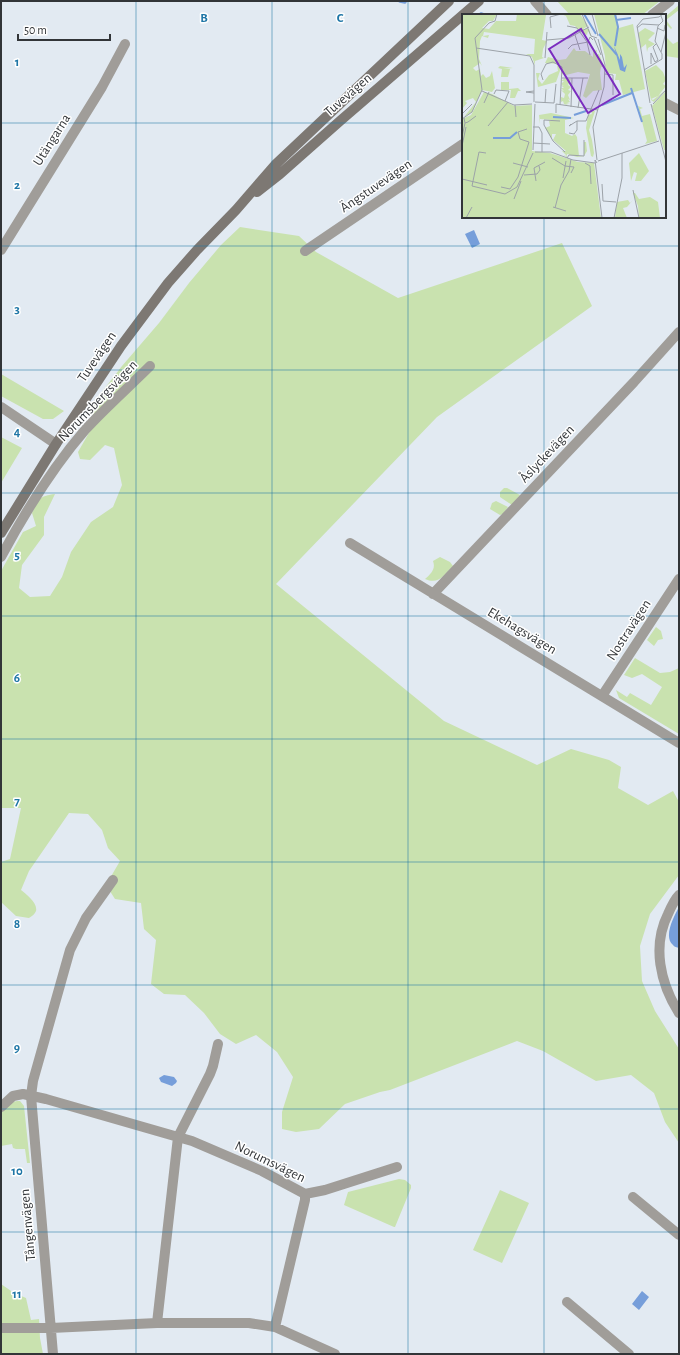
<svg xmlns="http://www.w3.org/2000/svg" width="680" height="1355" viewBox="0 0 680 1355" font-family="'Alegreya Sans',sans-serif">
	<rect width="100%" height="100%" fill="#e2eaf2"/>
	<path fill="#c9e2af" d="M557,1H660L642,15H570Z
		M679,5V10L666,20L672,28L671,29L665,23V17Z
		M665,36L673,44L679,41V58L665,56Z
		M240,227L299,236L316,252L398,298L562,243L592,306L437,417L276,584L444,721L537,765L571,749L609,760L621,767L618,788L648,805L673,791L679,802V875L650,914L640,946L642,981L655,1011L679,1049V1143L665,1122L654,1093L631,1075L596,1081L543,1051L517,1041L390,1090L380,1092L345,1104L319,1129L296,1132L282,1129V1112L293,1077L277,1052L256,1035L236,1044L220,1034L204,1013L185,995L164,994L151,984L156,940L144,929L141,903L115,899L106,885L120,861L108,848L102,830L88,814L69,813L29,871L21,890C26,894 38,903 36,911C35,914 32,916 29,918L16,916L1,902V862L10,859L21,808H1V571L23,532L36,526L32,513C39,499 39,496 55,494L44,517V535L22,565L19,588L30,597L50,596L62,577L71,552L91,522L113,507L122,485L114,448L105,445L90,460L80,459L78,452L90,431L95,401L122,366L159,323L189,283L221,245Z
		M1,374L64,411L53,419H43L1,396Z
		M1,437L22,448L1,483Z
		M504,488H507L520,495L512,505L500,497V492Z
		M496,501L508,507L503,514L500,515L490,509L492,503Z
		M440,557L450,562L453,566C444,575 439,585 425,579C431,574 436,569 433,561Z
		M656,627L661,631L663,639L658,640L654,646L647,640Z
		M635,658L660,673L670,672L679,668V734L619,698L616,690L627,697L630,693L651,705L662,687L642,674L632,678L624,675Z
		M17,1101H20L24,1106L30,1163H27L25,1149H16L13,1148L12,1144L1,1146V1112L13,1102Z
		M399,1179L405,1180L411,1185V1188L395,1227H394L344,1205L348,1192Z
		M500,1190L529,1203L502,1263L473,1250Z
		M1,1284L14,1293L26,1298L31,1320L39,1319L40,1338L43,1354H1Z"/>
	<path fill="#769eda" d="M474,230L480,244L472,248L465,234Z
		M679,907V948C677,947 674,947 673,945C663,937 674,916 679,907Z
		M164,1075L174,1077L177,1081L176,1083L172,1086L161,1082L159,1078Z
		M642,1291L649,1297L639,1310L632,1304Z"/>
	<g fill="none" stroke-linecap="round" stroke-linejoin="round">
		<path stroke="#769eda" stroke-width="3.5" d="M400,1L405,2
			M481,14L484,15
			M594,15H611"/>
		<path stroke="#a09d99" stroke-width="10" d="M535,1L547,15
			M652,15L670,1
			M665,103L679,110
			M1,250L102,87L125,44
			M305,251L463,144
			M1,407L56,444
			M350,543L679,743
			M1,557C24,514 53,467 85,430C105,408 129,387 150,366
			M433,594L634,382L679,332
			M602,696L679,579
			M679,895C674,900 671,907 668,914C652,946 660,983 679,1013
			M1,1107L13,1096L23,1094L46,1099L178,1137L192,1141L262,1171L305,1194L325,1190L397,1167
			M633,1197L679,1235
			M567,1302L629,1354
			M157,1323L178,1137L210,1074L213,1066L218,1044
			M275,1327L305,1200V1194
			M1,1328H51L157,1323H249L275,1327L335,1354
			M53,1354L31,1096L33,1081L70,950L86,918L113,880"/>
		<path stroke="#7d7873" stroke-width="10" d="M257,192L280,174L340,121L479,1
			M1,533L56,444L121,346L168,283L197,250L236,210L275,165L449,1"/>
	</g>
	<path fill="none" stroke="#1f76a6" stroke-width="1" stroke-opacity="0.55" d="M136,1V1354M272,1V1354M408,1V1354M544,1V15M1,123H463M665,123H679M544,217V1354M1,246H679M1,370H679M1,493H679M1,616H679M1,739H679M1,862H679M1,985H679M1,1109H679M1,1232H679"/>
	<g text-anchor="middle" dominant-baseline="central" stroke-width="3" stroke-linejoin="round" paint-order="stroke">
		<g font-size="14" fill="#323538" stroke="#fff">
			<text transform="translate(348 95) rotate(-41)">Tuvevägen</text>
			<text transform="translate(52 140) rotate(-58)">Utängarna</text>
			<text transform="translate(376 186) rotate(-34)">Ängstuvevägen</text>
			<text transform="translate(97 357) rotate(-56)">Tuvevägen</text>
			<text transform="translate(98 401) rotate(-46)">Norumsbergsvägen</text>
			<text transform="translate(547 454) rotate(-47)">Åslyckevägen</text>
			<text transform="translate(629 630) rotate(-57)">Nostravägen</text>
			<text transform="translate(522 631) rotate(31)">Ekehagsvägen</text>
			<text transform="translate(270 1162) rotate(26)">Norumsvägen</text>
			<text transform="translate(28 1225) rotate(-95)">Tångenvägen</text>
		</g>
	</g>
	<g transform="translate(462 14)">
		<rect width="204" height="204" fill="#e2eaf2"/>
		<path d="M0,0H35L31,7H27L20,14L27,15L34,7H54L55,0H99L84,1L80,26L85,27L81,35L80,43L82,44L73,47V51L70,43L64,40H72L73,25L22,18L21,22L27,21L26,24L20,22L18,27L17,45L20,52L18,49L11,54L14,57L18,55L19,62L21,60L24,64L28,62L30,57L33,74L30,78L20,76L10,98L2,103L14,88L11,84L3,87L5,89L0,95ZM99,0H118L125,10L120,0L126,12L121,15H127L130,25L126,17L125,21L119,18L113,12L108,11L104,2ZM132,0H159L154,1L157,14L171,10L183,75L161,81L157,66H153L154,60L144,59L143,42ZM183,14L193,19L186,26L193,30L186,34L185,38L184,30L179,34L176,19ZM112,34L114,37H123L131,43V37L135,36L134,41L137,40L142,52L139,53L138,59L140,76L131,77L124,84L121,82L128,60L116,58L104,61L100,60L98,50L83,49L86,43L97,46L104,45ZM95,51L98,53V57L94,68L76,73L74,59H78L76,65L80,70L87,61L96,57ZM194,51L201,58L204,66L201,70L204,72L196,82L189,85L191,86L196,82L204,75L192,88L189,86L183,57ZM38,52L51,54L41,55H48L46,63H39L40,55L36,54ZM103,64L109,65L106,71L109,73L106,76L109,77L106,81L108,86L106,85L108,88H105L108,89L104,90L108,92L102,90L101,87L99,88V83L102,84L103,80L99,76L102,77L99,74H102L99,71L102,72L99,70L102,67H99ZM39,68H47V75L56,74L59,77H56L53,84H48L49,76H39ZM204,77V136H202L190,92ZM22,78L30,80L52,92L70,91V137L88,139L116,148L132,149L139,204H0V105L9,101ZM176,92L181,94L178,95L180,102L188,100L195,127L183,130L185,127ZM128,95L133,97L127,116L130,126L133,145L132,139L131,143L129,142L124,114L126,101L130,100ZM89,99L112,104L103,106V119L110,122L113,120L115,123L117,142H122V128H124L125,137L122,142L115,143L105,140V143L101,141L105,142L100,137H104L91,126L94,120H90V125L83,114L88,112L87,107L90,106L78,105V110L77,101ZM177,139L187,157L179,167H173L175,159L172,158L169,167L167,149ZM171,179H173L177,185L188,183L196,188L198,204H177L176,192ZM166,186L168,189L171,186L165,193L161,194L165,204H153L155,188Z" fill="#c9e2af"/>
		<path d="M152,32L158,46V40L160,43L162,54L165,50L163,58L158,56Z" fill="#769eda"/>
		<path fill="none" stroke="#769eda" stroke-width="2" d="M122,0L134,20M154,6L169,4M137,20L155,41M153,32L156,13L153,0M169,74L180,108M140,91L170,79M112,101L124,97M91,103L109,104M31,124H48L55,118"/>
		<path fill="none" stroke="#9ca2a8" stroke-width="1" d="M120,0L129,22L135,24M130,0L136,22M105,12L115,14L125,28L128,41M89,14L88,3L99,0M175,14L180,10L197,11M195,14L202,17L203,11M113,21L118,36M132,24L139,41M85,26L107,24L127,13M14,34L68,42L72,51V88M106,35L110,31L126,28L128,23L131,26M199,38L204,18M83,44L85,18M193,48L196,46L191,33L194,30M189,50V39L193,48M182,56L200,45V40L193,27L196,12L201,7L199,2M143,60L151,61V81M99,64H126M81,66L79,60L84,50L91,48L100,53L98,91M20,77L52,91L70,90M72,77L64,78L72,79M32,80L34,76L47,77L43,87M73,88L92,89L94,70M22,89L27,78M83,89L84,75M188,89L175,12L181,5L197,3L201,0M189,90L204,148M191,90L204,76M53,91L54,103M109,93L110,64M116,94L121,64M94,99V90L136,96M0,100L10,90M2,104L3,109L6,108L14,102M0,105L10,98L20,76L13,24L27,9L33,7L35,0M98,107L82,106V111L91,127L103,138M109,110L107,112L115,107H124L137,76M26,112L46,88M71,113H77L80,119V138M107,119L112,120L115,116V107M0,123L3,109M71,129L88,130M0,132L4,113M71,136L73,90M73,138H89M89,138L111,146L133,149M24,139L17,138L10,172L43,180L55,173L71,139M90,144L103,152L112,153L109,159M105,144L107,141L122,142V126M135,146L131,113L142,73L143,51L136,25M136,147L197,127M51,149L66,153M123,149L128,152L129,170M135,149L133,146L140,204M62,161L75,160L78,156L77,152M101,164L104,147M0,165L25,171M74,167L72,154L83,148M140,170L141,187L154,188M39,173L48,175L56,163L67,128L58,125L56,118L65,115M171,176L177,204M52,185L59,167M91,193L104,197M93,194L99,171L107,157L109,145M4,204L10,193M152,204L160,164V139"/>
		<path fill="#7b2cbf" fill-opacity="0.15" stroke="#7b2cbf" stroke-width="2" d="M119,15L158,80L126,99L87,35Z"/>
		<rect width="204" height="204" fill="none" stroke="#323538" stroke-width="2"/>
	</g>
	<g font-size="13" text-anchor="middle" font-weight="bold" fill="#1f76a6" stroke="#fff" stroke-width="3" stroke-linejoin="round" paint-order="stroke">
		<text x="204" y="22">B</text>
		<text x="340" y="22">C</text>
		<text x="17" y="66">1</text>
		<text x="17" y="189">2</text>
		<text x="17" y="313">3</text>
		<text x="17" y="436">4</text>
		<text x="17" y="559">5</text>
		<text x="17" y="682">6</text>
		<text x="17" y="805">7</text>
		<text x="17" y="928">8</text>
		<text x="17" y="1052">9</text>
		<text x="17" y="1175">10</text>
		<text x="17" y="1298">11</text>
	</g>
	<rect width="680" height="1355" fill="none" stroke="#323538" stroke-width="4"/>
	<path d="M18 34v6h92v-6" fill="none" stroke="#323538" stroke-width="2"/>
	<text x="24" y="34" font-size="12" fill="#323538" stroke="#ffffff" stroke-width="3" paint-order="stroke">50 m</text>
</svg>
